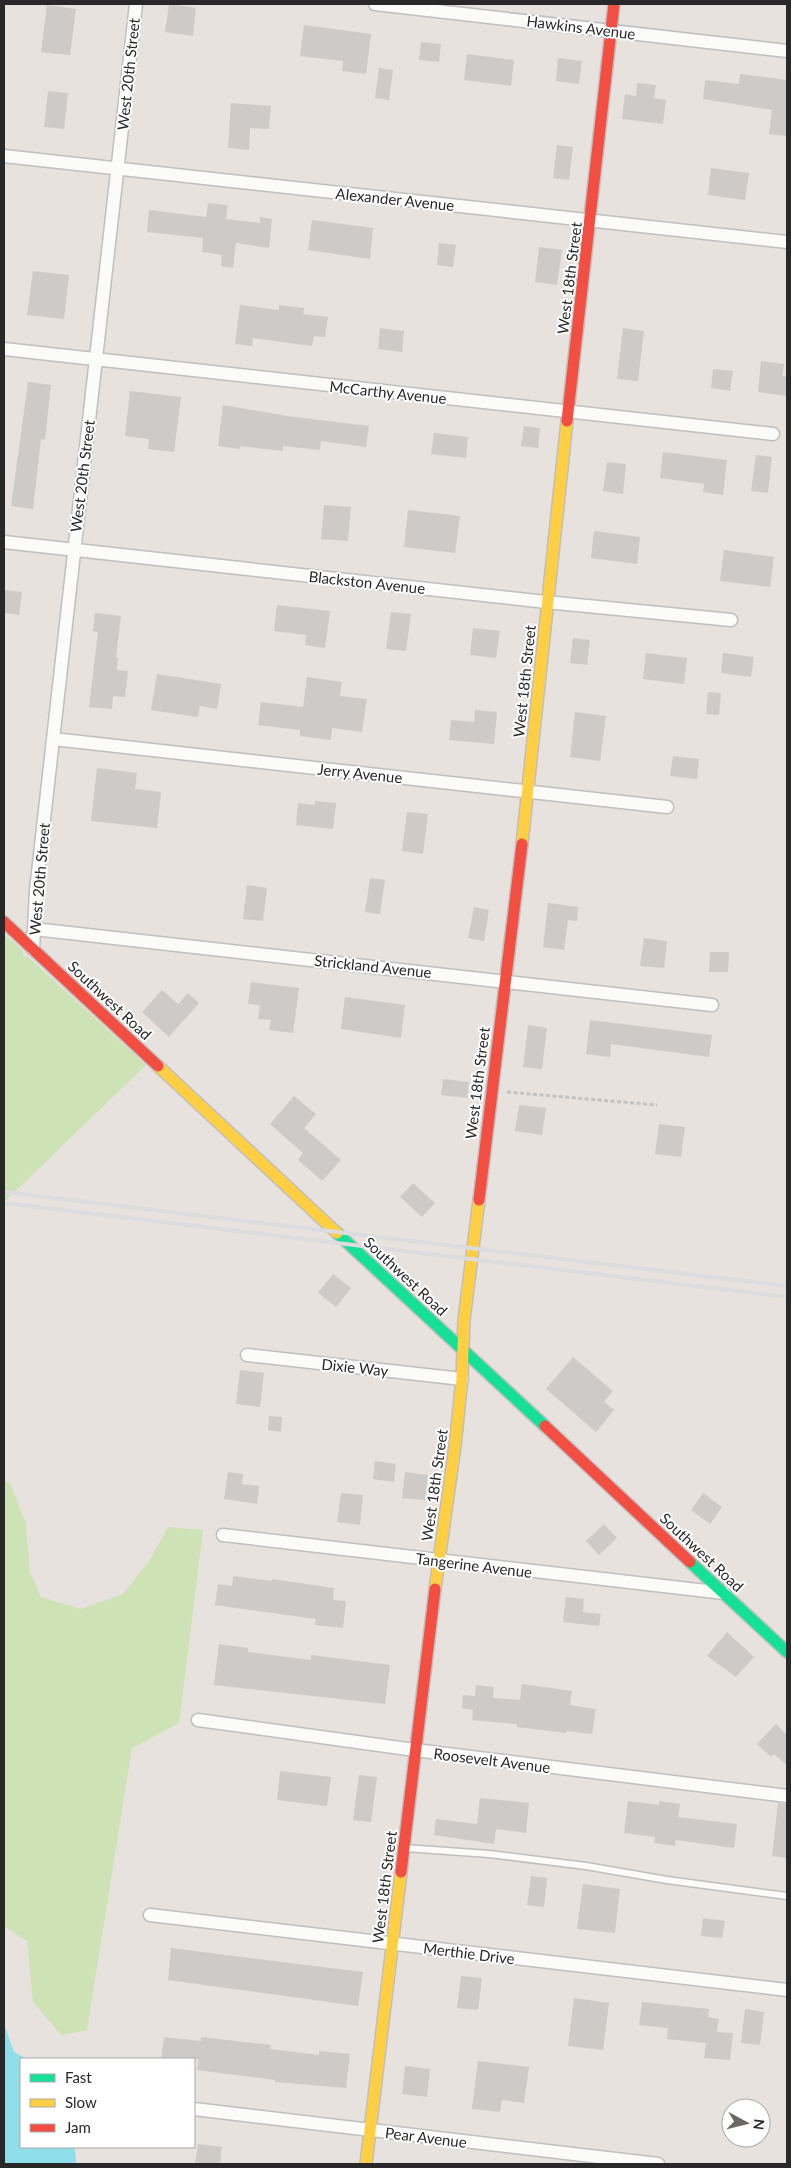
<svg xmlns="http://www.w3.org/2000/svg" width="791" height="2168" viewBox="0 0 791 2168" font-family="Lato,sans-serif">
	<rect width="100%" height="100%" fill="#e7e2dd"/>
	<path fill="#cee3b5" d="M4,934L23,951V956L28,957L146,1065L4,1202Z
		M4,1481L10,1483L26,1524L30,1572L41,1597L81,1609L123,1594L150,1560L168,1527L203,1530L179,1723L132,1748L87,2030L61,2035L33,2002L27,1941L4,1926Z"/>
	<path fill="#8fdfea" d="M4,2024L14,2052L27,2059H21V2147H75L76,2164H4Z"/>
	<path fill="#cecac7" d="M169,4L196,8L193,36L165,32Z
		M47,5L76,9L70,55L41,52Z
		M304,25L371,34L366,74L342,71L343,61L300,56Z
		M421,42L441,44L439,62L419,60Z
		M467,54L514,60L511,86L464,80Z
		M558,58L582,61L579,84L556,81Z
		M379,68L393,70L389,100L375,98Z
		M740,74L787,80V136L769,134L772,110L703,99L705,80L739,84Z
		M637,83L656,85L654,98L666,100L663,124L622,119L625,94L636,96Z
		M48,91L68,93L64,129L44,127Z
		M231,103L271,106L269,129L250,128L249,150L228,148Z
		M557,145L573,147L569,180L553,178Z
		M711,168L749,173L745,200L708,195Z
		M208,203L228,205L226,219L260,223V217L272,219L269,248L236,243L233,268L221,266L222,255L202,252L203,238L147,232L149,210L206,217Z
		M312,220L373,228L370,259L308,250Z
		M439,243L456,245L453,267L437,265Z
		M539,247L562,250L557,285L535,282Z
		M33,271L69,275L64,319L27,315Z
		M240,305L279,310V305L304,308L303,314L328,317L325,337L314,336L312,346L253,338L252,346L235,344Z
		M380,328L404,331L402,352L378,349Z
		M623,328L644,331L638,381L617,379Z
		M761,361L784,364L782,376L787,377V396L758,392Z
		M713,369L733,371L730,391L711,388Z
		M28,382L51,385L45,440L41,439L33,509L11,506Z
		M130,391L181,397L174,452L148,449L149,439L125,436Z
		M223,405L287,416L369,426L366,447L321,441L320,450L283,446V451L240,446V449L218,446Z
		M524,426L540,428L538,448L521,446Z
		M434,433L468,437L466,458L431,454Z
		M663,452L727,460L723,495L703,492L704,484L660,478Z
		M756,455L772,457L768,493L751,491Z
		M607,462L626,464L623,494L603,491Z
		M324,505L351,507L348,541L321,539Z
		M408,510L460,516L455,553L404,547Z
		M594,531L640,537L637,564L591,558Z
		M724,550L774,557L770,587L720,581Z
		M4,590L22,592L19,615L4,613Z
		M277,605L330,611L325,648L305,645L306,635L274,631Z
		M391,612L411,614L406,651L386,649Z
		M95,613L121,616L116,658H118L117,670L128,671L125,697L113,696L112,709L89,707L98,632L93,631Z
		M473,628L500,631L496,658L470,655Z
		M573,638L590,640L587,665L570,663Z
		M646,653L687,658L684,684L643,679Z
		M723,653L754,657L751,677L721,673Z
		M157,674L221,684L217,709L200,706L198,717L151,710Z
		M307,677L342,682L340,696L367,699L362,732L332,728L331,740L300,736V730L258,725L261,702L303,707Z
		M708,692L721,693L719,715L706,714Z
		M475,710L497,712L494,744L449,740L451,720L474,722Z
		M575,712L606,716L600,761L570,757Z
		M673,756L699,759L697,779L670,776Z
		M97,768L137,773L135,789L161,792L157,828L91,821Z
		M315,801L336,803L333,829L296,825L298,803L315,805Z
		M407,812L428,814L423,854L402,851Z
		M370,878L385,880L380,914L365,912Z
		M247,885L267,888L263,921L243,919Z
		M548,903L578,907L577,921L568,920L564,950L543,947Z
		M474,907L489,910L484,941L468,938Z
		M644,938L667,941L664,968L640,966Z
		M710,952H729L728,972H709Z
		M251,982L299,988L293,1033L269,1030L271,1020L258,1019L260,1005L248,1004Z
		M162,990L178,1004L188,993L199,1003L169,1037L142,1012Z
		M345,997L405,1005L401,1038L341,1029Z
		M590,1020L712,1035L709,1057L611,1044L610,1057L586,1054Z
		M528,1025L547,1028L542,1069L523,1067Z
		M443,1079L469,1082L467,1098L441,1095Z
		M294,1096L316,1114L304,1128L341,1160L322,1181L298,1160L303,1153L270,1124Z
		M519,1105L546,1108L542,1135L515,1131Z
		M659,1124L685,1127L681,1157L655,1154Z
		M413,1183L435,1203L422,1217L400,1197Z
		M333,1274L351,1288L336,1307L318,1293Z
		M573,1357L613,1391L604,1402L614,1410L596,1432L546,1389Z
		M240,1370L264,1373L260,1407L236,1404Z
		M269,1416L282,1417L281,1432L268,1430Z
		M375,1461L396,1464L394,1482L373,1479Z
		M228,1472L243,1474L242,1484L259,1486L257,1504L224,1499Z
		M405,1472L428,1475L425,1500L402,1498Z
		M341,1493L363,1495L360,1525L337,1522Z
		M703,1493L722,1507L710,1524L691,1510Z
		M604,1524L617,1538L599,1555L586,1541Z
		M233,1576L272,1581V1579L334,1588L333,1600L346,1601L343,1628L315,1625L316,1619L215,1605L218,1584L232,1586Z
		M566,1597L584,1599L583,1612L601,1614L599,1626L563,1622Z
		M727,1632L754,1657L736,1677L707,1656Z
		M219,1644L248,1648V1652L311,1660V1655L390,1665L385,1704L214,1685Z
		M522,1684L572,1691L570,1705L596,1709L592,1734L567,1731L566,1733L517,1727V1724L472,1720L473,1710L462,1708L463,1695L475,1696L476,1685L494,1687L493,1698L520,1700Z
		M776,1724L787,1735V1765L774,1754L771,1757L757,1744Z
		M280,1771L331,1777L327,1806L277,1800Z
		M359,1775L377,1777L371,1822L353,1820Z
		M480,1798L529,1803L526,1833L496,1829L494,1844L434,1835L436,1819L477,1824Z
		M628,1801L659,1805V1801L680,1804L678,1817L737,1824L734,1848L676,1840L675,1846L654,1843L655,1837L624,1833Z
		M778,1803L787,1804V1858L772,1856Z
		M531,1876L547,1878L544,1907L527,1905Z
		M583,1884L620,1889L615,1933L577,1929Z
		M703,1918L725,1921L722,1938L701,1936Z
		M171,1948L363,1972L358,2006L168,1980Z
		M461,1976L482,1978L478,2010L457,2008Z
		M574,1998L609,2003L603,2050L568,2046Z
		M642,2002L709,2009L708,2017L719,2019L717,2032L733,2033L730,2060L704,2058L706,2043L667,2039L668,2028L639,2025Z
		M745,2009L764,2012L760,2045L741,2043Z
		M164,2037L201,2041V2037L271,2045L270,2049L319,2055V2051L350,2054L346,2088L275,2082V2080L197,2070L199,2059H161Z
		M478,2061L529,2067L524,2103L502,2100L500,2112L472,2109Z
		M405,2066L430,2069L427,2097L402,2094Z
		M198,2144L222,2147L220,2164H195Z"/>
	<g fill="none" stroke-linecap="round" stroke-linejoin="round">
		<defs>
			<path id="lane" d="M405,1848L489,1854L586,1866L667,1880L787,1896"/>
			<path id="street" d="M375,4L787,51
				M4,156L787,242
				M4,349L773,434
				M4,542L546,602L731,620
				M53,739L667,807
				M34,929L712,1005
				M33,949L36,890L136,4
				M247,1355L462,1379
				M223,1535L724,1593
				M198,1720L415,1750L787,1796
				M150,1915L787,1990
				M194,2109L658,2164"/>
			<path id="fast" d="M337,1233L545,1426
				M690,1562L787,1652"/>
			<path id="slow" d="M522,844L567,421
				M158,1066L337,1233
				M435,1589L455,1446L462,1379L464,1320L479,1200
				M366,2164L401,1872"/>
			<path id="jam" d="M567,421L614,4
				M4,922L158,1066
				M479,1200L522,844
				M545,1426L690,1562
				M401,1872L435,1589"/>
		</defs>
		<use href="#lane" stroke="#c0bebf" stroke-width="9"/>
		<use href="#street" stroke="#c0bebf" stroke-width="15"/>
		<use href="#fast" stroke="#c0bebf" stroke-width="14"/>
		<use href="#slow" stroke="#c0bebf" stroke-width="14"/>
		<use href="#jam" stroke="#c0bebf" stroke-width="14"/>
		<path stroke="#c3c2c2" stroke-width="3" stroke-dasharray="4 2.5" stroke-linecap="butt" d="M507,1092L657,1105"/>
		<use href="#lane" stroke="#fbfbfa" stroke-width="6"/>
		<use href="#street" stroke="#fbfbfa" stroke-width="12"/>
		<use href="#fast" stroke="#16e098" stroke-width="11"/>
		<use href="#slow" stroke="#ffcf43" stroke-width="11"/>
		<use href="#jam" stroke="#f24e42" stroke-width="11"/>
		<path stroke="#dcdcde" stroke-width="4" d="M4,1192L787,1286
			M4,1203L787,1297"/>
	</g>
	<g text-anchor="middle" dominant-baseline="central" stroke-width="4" stroke-linejoin="round" paint-order="stroke">
		<g font-size="15" fill="#282828" stroke="#fff">
			<text transform="translate(581 27) rotate(7)">Hawkins Avenue</text>
			<text transform="translate(128 74) rotate(-84)">West 20th Street</text>
			<text transform="translate(395 199) rotate(6)">Alexander Avenue</text>
			<text transform="translate(569 278) rotate(-83)">West 18th Street</text>
			<text transform="translate(388 392) rotate(6)">McCarthy Avenue</text>
			<text transform="translate(82 476) rotate(-83)">West 20th Street</text>
			<text transform="translate(367 582) rotate(6)">Blackston Avenue</text>
			<text transform="translate(524 681) rotate(-84)">West 18th Street</text>
			<text transform="translate(360 773) rotate(6)">Jerry Avenue</text>
			<text transform="translate(39 879) rotate(-85)">West 20th Street</text>
			<text transform="translate(373 966) rotate(6)">Strickland Avenue</text>
			<text transform="translate(110 1000) rotate(43)">Southwest Road</text>
			<text transform="translate(477 1083) rotate(-83)">West 18th Street</text>
			<text transform="translate(406 1276) rotate(43)">Southwest Road</text>
			<text transform="translate(355 1367) rotate(6)">Dixie Way</text>
			<text transform="translate(434 1485) rotate(-82)">West 18th Street</text>
			<text transform="translate(702 1552) rotate(43)">Southwest Road</text>
			<text transform="translate(474 1565) rotate(7)">Tangerine Avenue</text>
			<text transform="translate(492 1760) rotate(7)">Roosevelt Avenue</text>
			<text transform="translate(384 1887) rotate(-83)">West 18th Street</text>
			<text transform="translate(469 1953) rotate(7)">Merthie Drive</text>
			<text transform="translate(426 2137) rotate(7)">Pear Avenue</text>
		</g>
	</g>
	<rect width="791" height="2168" fill="none" stroke="#282828" stroke-width="10"/>
	<rect x="20" y="2058" width="175" height="90" fill="#ffffff" stroke="#a9a9a9"/>
	<rect x="30" y="2074" width="25" height="8" fill="#16e098" stroke="#a9a9a9"/>
	<text x="65" y="2083" font-size="15" fill="#282828">Fast</text>
	<rect x="30" y="2099" width="25" height="8" fill="#ffcf43" stroke="#a9a9a9"/>
	<text x="65" y="2108" font-size="15" fill="#282828">Slow</text>
	<rect x="30" y="2124" width="25" height="8" fill="#f24e42" stroke="#a9a9a9"/>
	<text x="65" y="2133" font-size="15" fill="#282828">Jam</text>
	<g transform="translate(746 2123) rotate(97)"><circle r="24" fill="#ffffff" stroke="#a9a9a9"/>
	<path d="M0-4L9 19L0 12L-9 19Z" fill="#6b6967"/>
	<text y="-8" font-size="14" font-weight="bold" text-anchor="middle" fill="#282828">N</text>
	</g>
</svg>
